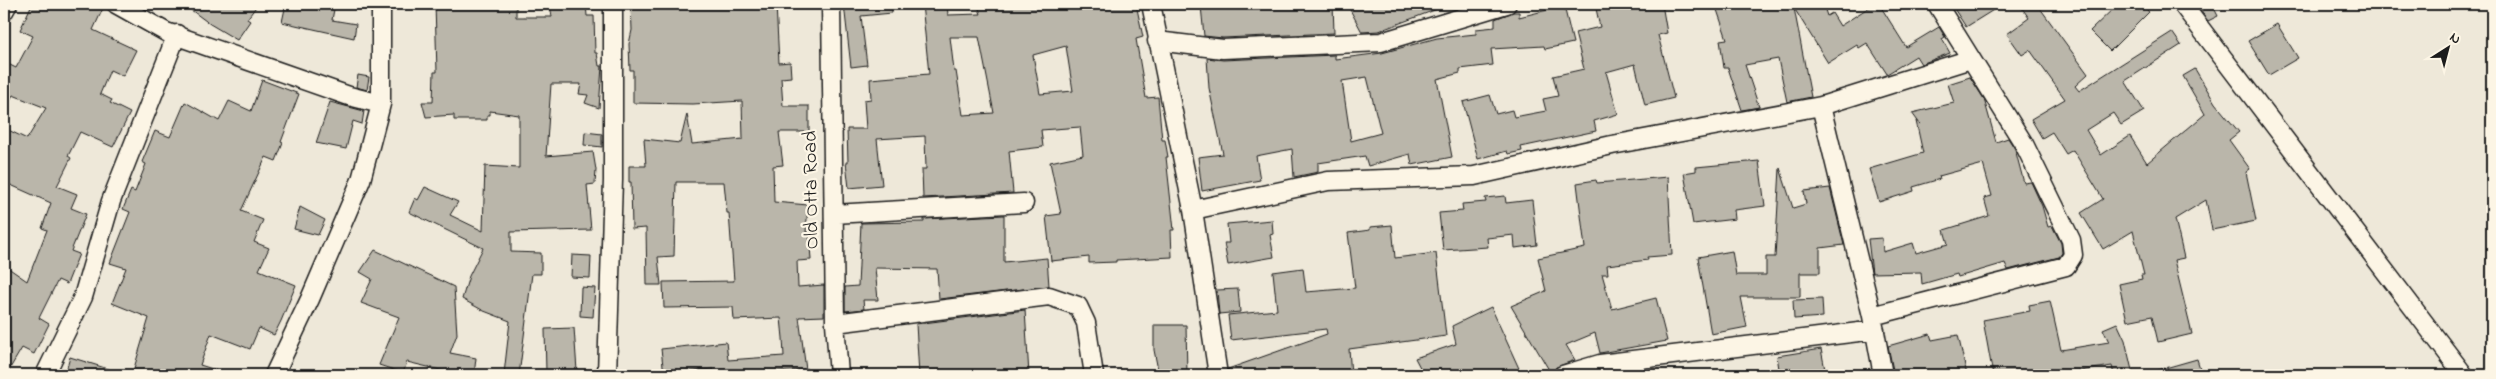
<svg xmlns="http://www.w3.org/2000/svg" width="2496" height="379" viewBox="0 0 2496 379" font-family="'Indie Flower',sans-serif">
	<rect width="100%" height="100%" fill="#eee8d9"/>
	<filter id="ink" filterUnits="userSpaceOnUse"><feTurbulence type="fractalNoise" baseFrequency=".02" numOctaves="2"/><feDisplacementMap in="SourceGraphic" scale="10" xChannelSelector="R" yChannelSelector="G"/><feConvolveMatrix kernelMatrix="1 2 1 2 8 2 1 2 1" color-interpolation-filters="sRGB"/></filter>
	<g filter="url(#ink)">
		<path fill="#bab6aa" stroke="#1c1c1c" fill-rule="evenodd" d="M32,4H105L93,30L136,50L123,76L110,70L100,94L112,100L110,103L130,113L113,147L80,132L68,156L71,158L57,186L77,194L71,208L86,214L71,251L79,254L67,284L58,280L39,318L49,324L34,354L22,348L6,375H4V265L27,281L47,230L42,228L51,203L4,182V128L27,139L46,108L13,95L4,109V62L16,68L33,36L20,30Z
			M183,4H258L247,19L250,21L237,40L210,24Z
			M286,4H335L332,20L356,24L354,38L282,22Z
			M435,4H516V17H552L550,4H586L587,16H594L595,53H597L599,66H602L599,108L585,103L588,95L579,94L581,84H551L546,156L593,152L596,170L595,184L587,185L591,230L511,232V252L541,253V274H532L519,375L504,374L510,321L484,311L462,299L469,276L483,248L409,212L415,198L418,200L425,187L458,202L450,215L483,231L485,166L519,168V115L490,111V115H487V120H454V115L426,117L422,102H433L434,72H437Z
			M631,4H776L779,63L790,62L791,77L781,78L783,106H809V132H779L783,165L773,166L774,202L808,205L806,232H809L811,260L797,261L798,287L824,285V316L799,317L806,370L714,375L713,369L664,374L661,349L726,342L728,360L784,356L783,338L781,318L734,320L733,307L664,308L663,282L734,281L729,213H727L724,182H676L674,256L658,257L661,285H647L646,228L632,229L631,182H629V166H646L644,139L680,143L687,114L692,144L743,139L742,101L693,104L633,103V70H630L629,44L632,30Z
			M844,4H891L892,13L861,16L867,65L851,67Z
			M922,4H947L948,15L981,14L977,4H1136L1143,37L1136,39L1146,98L1158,97L1162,140H1165L1168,157H1166L1174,230H1171L1172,257L1116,260V262L1089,263V257L1051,261L1046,216L1061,214L1050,162L1083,155L1080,127L1041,130L1043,147L1009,151L1013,193L923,198L922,169H926L925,136L877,139L882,185L849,188L846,162H848L847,129H866L864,100L871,99L870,79L929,74ZM950,37H979L994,113L963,115L956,71H954ZM1066,46L1073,91L1040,94L1033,55Z
			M1233,4H1333L1334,33L1223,38L1204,36L1201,6Z
			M1347,4H1447L1448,5L1379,31L1362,32Z
			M1595,4H1662L1667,33L1658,35L1674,98L1645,105L1635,64L1606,72L1618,114L1594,121L1596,131L1521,147L1522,151L1508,154L1507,151L1478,159L1463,102L1490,95L1496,114L1512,110L1514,117L1546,111L1543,99L1558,96L1553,76L1584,69L1575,33L1600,27Z
			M1715,4H1733L1734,7L1752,4H1823L1827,16L1832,13L1840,26L1874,4H1879L1906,47L1939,27L1945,37L1942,39L1950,53L1921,64L1916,56L1887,74L1867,43L1859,48L1857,45L1828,63L1794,8L1811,97L1787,102L1778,59L1745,65L1759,107L1742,110L1728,68H1724L1720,40L1727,39Z
			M1951,4H2003L1966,27Z
			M2019,4H2037L2088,74L2075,86L2079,91L2172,32L2181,45L2125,81L2144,111L2121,125L2113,113L2086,130L2101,155L2130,136L2147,163L2205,114L2183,76L2195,69L2215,103L2239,132L2229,140L2250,169L2246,172L2256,221L2212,230L2206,200L2175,219L2184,258L2174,260L2192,334L2158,342L2152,316L2127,321L2119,284L2142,279L2141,275H2144L2133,231L2103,249L2081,213L2103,199L2073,150L2066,154L2052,132L2042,138L2031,119L2065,99L2030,50L2022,55L2007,34L2029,18Z
			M2118,4H2141L2149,12L2110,51L2090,31Z
			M2196,4H2212L2218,16L2208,21Z
			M1564,6L1573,43L1545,49L1544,46L1491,49L1493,65L1460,69V73L1437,79L1452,157L1412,165L1410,154L1368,166L1365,156L1318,163V172L1294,177L1292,149L1256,156L1260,180L1202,191L1198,157L1223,154L1209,88L1207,58L1223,60L1335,55V59L1382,53L1437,38L1476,34V29L1495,27V19L1513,12H1519V17ZM1367,77L1381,133L1351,141L1342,81Z
			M2277,24L2298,58L2269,75L2248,41Z
			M358,75L369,77L367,90L356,87Z
			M1970,77L1984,99L1996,142L2008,138L2015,149L2024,183L2031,182L2042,206L2048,227L2052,226L2061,243L2062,253L2059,257L2008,270L2005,263L1958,277L1957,274L1922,284L1921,272L1872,273L1868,239L1882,238L1883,252L1913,243L1916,253L1948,244L1944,230L1989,216L1984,198L1992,196L1983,164L1939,176L1940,179L1913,187L1914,191L1879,202L1869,169L1923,153L1916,121L1920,124L1912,113L1954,103L1948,84Z
			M262,80L299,94L281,142L283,143L276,161L266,157L241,211L263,220L254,242L269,248L259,270L296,285L281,321L274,335L259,328L250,349L211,334L200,365L225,373V375H132L149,318L112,303L126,268L110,263L130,212L123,209L131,190L135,192L146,164L142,162L155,131L170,137L185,102L219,121L229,101L251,111Z
			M330,102L364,111L362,124L353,121L346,149L316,143Z
			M585,132L602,134V147L584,145Z
			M1759,161L1765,206L1734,210L1735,219L1693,224L1684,173L1696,171V167Z
			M1780,168L1793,208L1806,204L1804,191L1830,188L1844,245L1820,248V273H1800V297H1741L1747,327L1711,334L1698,257L1732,251L1736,275H1766V257H1775Z
			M1668,177L1672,255L1647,257L1648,260L1607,265L1608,274H1602L1612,309L1656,298L1667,341L1600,353L1595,333L1566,345L1575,360L1556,367L1552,375L1511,306L1546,291L1538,258L1585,248L1577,183L1596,180L1597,183Z
			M1505,196L1506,203L1532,200L1537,245L1515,248L1514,235L1487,238L1488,247L1443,250L1439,213L1463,211L1462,204L1486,202L1485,198Z
			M300,207L325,220L318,235L294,229Z
			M1004,215V262L1047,258L1049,286L939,299L937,269L875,268L878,300H863L864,309L845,311V287L858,286L861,223L924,222V219Z
			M1272,220L1273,234L1270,235L1274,257L1228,265L1224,243H1229L1227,224Z
			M1392,225L1395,258L1436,253L1446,336L1349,349L1351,375H1228V369L1327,334L1326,329L1231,340L1228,315L1277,310L1273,272L1303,268L1306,292L1355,288L1348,233L1370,230V227Z
			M375,250L454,287L457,334L450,353L476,358L474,375H453V373L407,362L403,373L379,365L399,317L361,303L372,279L360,272Z
			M572,255L591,256L590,278L571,277Z
			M581,287L595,288L593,317L580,316Z
			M1238,289L1240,312L1219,314L1217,290Z
			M1822,299L1823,317L1794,319L1793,300Z
			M2050,301L2061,350L2109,342L2103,329L2117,323L2125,340L2133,375H2114L2112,366L2054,375H1993L1983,320L2030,311L2029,305Z
			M1491,307L1522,375H1424L1415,358L1456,344L1452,326Z
			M1025,310L1029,375H919L916,324Z
			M1154,325H1186L1187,375H1159L1154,350Z
			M574,328L577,371L546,372L545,329Z
			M1930,334L1932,340L1958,335L1967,375H1947L1946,371L1931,375H1894L1888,346Z
			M1821,349L1826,375H1780L1777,356Z
			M70,357L118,372L117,375H65Z
			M2197,359L2202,375H2155V371Z"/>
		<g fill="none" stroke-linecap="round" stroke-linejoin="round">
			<defs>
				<path id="minor" d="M116,4L166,32L349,96L381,104
					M831,4L835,323L839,375
					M1151,4L1193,210L1218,375
					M2182,4L2464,375
					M4,11L8,4
					M1157,41L1223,49L1381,42L1507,4
					M1821,106L1872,316L1883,375
					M1193,210L1328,181L1474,176L1612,145L1821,106L1971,59
					M834,214L1024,203
					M1872,316L2066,266L2073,255L2071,240L2024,144L1937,4
					M835,323L1049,296L1078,306L1086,323L1094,375
					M45,375L83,297L111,201L177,34
					M274,375L310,299L361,180L381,104V4
					M607,375L613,180V4
					M1563,375L1600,364L1875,330"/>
			</defs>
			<use href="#minor" stroke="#1c1c1c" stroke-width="21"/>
			<use href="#minor" stroke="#fcf5e5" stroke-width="18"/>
		</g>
	</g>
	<g text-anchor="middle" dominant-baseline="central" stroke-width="4.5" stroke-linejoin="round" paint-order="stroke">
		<g font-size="20" fill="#1c1c1c" stroke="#fcf5e5">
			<text transform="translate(812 190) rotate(-91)">Old Otta Road</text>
		</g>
	</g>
	<rect width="2496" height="379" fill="none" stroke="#fcf5e5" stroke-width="20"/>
	<rect x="10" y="10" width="2476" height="359" fill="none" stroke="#1c1c1c" stroke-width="2" filter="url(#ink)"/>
	<g transform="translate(2448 48) rotate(36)" stroke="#fcf5e5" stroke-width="4" paint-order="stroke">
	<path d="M0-4L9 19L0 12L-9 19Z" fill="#1c1c1c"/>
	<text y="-8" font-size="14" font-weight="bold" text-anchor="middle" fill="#1c1c1c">N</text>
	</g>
</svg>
